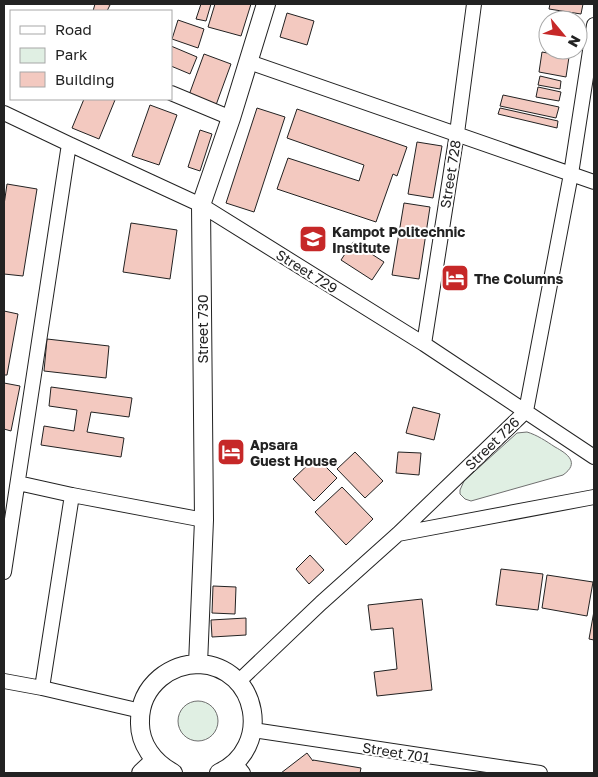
<svg xmlns="http://www.w3.org/2000/svg" width="598" height="777" viewBox="0 0 598 777" font-family="'Golos Text',sans-serif">
	<rect width="100%" height="100%" fill="#fff"/>
	<path fill="#e0efe3" stroke="#6f6f6f" d="M527,432C537,435 546,441 555,447C568,454 580,463 563,475L471,501L465,499L460,494V490L464,481L517,433Z
		M178 721a20 20 0 1 1 40 0a20 20 0 1 1-40 0Z"/>
	<path fill="#f3c9c0" stroke="#222" d="M95,4H106L110,5L107,11H93Z
		M201,4H211L206,21L196,19Z
		M215,4H251L241,36L208,27Z
		M550,4H583L581,14L549,9Z
		M287,13L314,21L307,45L280,37Z
		M178,20L204,29L198,48L172,39Z
		M171,46L197,57L190,74L171,66Z
		M542,52L569,57L566,77L539,72Z
		M204,54L231,64L216,105L189,95Z
		M540,76L561,81L560,89L538,85Z
		M538,87L561,92L559,101L536,97Z
		M503,95L559,107L556,118L500,106Z
		M84,99H111L115,100L99,139L72,128Z
		M150,105L177,115L159,165L132,156Z
		M257,108L285,117L254,212L226,203Z
		M500,108L558,121L557,128L498,114Z
		M297,109L407,147L397,176L393,174L376,222L277,189L288,158L359,181L364,165L287,138Z
		M200,130L212,134L200,171L188,167Z
		M417,142L442,146L433,198L408,194Z
		M7,184L37,189L23,276L4,274V205Z
		M404,203L430,207L419,279L392,275Z
		M131,223L177,230L170,279L123,272Z
		M353,242L384,262L372,280L341,260Z
		M4,311L18,314L7,375H4Z
		M47,339L109,346L106,378L44,371Z
		M4,383L20,386L11,431L4,429Z
		M51,387L132,398L129,417L91,412L87,432L124,438L121,457L41,445L44,426L74,431L77,410L49,406Z
		M413,407L440,414L434,440L406,433Z
		M355,452L383,481L365,498L337,469Z
		M398,452L421,453L419,475L396,473Z
		M316,457L337,478L314,501L293,479Z
		M342,487L373,519L346,545L315,512Z
		M310,555L324,570L309,584L296,569Z
		M501,569L543,574L538,610L496,605Z
		M547,575L593,582L587,616L542,608Z
		M213,586L236,587L235,614L212,613Z
		M422,599L432,690L377,696L374,672L397,669L393,628L371,630L368,605Z
		M594,611V640L589,639Z
		M246,618V635L212,637L211,620Z
		M307,753L313,761V760L361,768L360,773H281Z"/>
	<g fill="none" stroke-linecap="round" stroke-linejoin="round">
		<defs>
			<path id="minor" d="M249,62L594,182
				M171,93L231,118
				M4,113L69,144L201,205L424,344L594,457
				M424,344L457,133L474,4
				M18,483L72,495L204,520
				M398,534L594,497
				M4,572L69,144
				M4,681L42,688L141,711
				M238,682L321,603L398,534L526,411L571,174L594,25
				M42,688L72,495
				M253,730L540,773
				M235,763L243,773"/>
			<path id="tertiary" d="M198,664L204,520L201,205L231,118L266,4
				M141,773L155,760
				M173,773C154,763 139,744 140,721C140,704 147,689 160,678C171,669 185,664 199,664C259,667 273,748 219,773"/>
		</defs>
		<use href="#minor" stroke="#222" stroke-width="16"/>
		<use href="#tertiary" stroke="#222" stroke-width="20"/>
		<use href="#minor" stroke="#fff" stroke-width="14"/>
		<use href="#tertiary" stroke="#fff" stroke-width="18"/>
	</g>
	<defs>
		<symbol id="university-square" viewBox="-11 -11 22 22"><rect x="-9" y="-9" width="18" height="18" rx="4" fill="#c62828" stroke="#fff"/><path d="M0-5L7-2L0 1L-7-2ZM-4 1L0 2.5L4 1V4Q0 6-4 4Z" fill="#fff"/></symbol>
		<symbol id="hotel-square" viewBox="-11 -11 22 22"><rect x="-9" y="-9" width="18" height="18" rx="4" fill="#c62828" stroke="#fff"/><path d="M-6-4.5h1.5V1H6V5H4.5V3h-9V5H-6ZM-4 0a1.8 1.8 0 1 1 3.6 0ZM.5 0V-2.5h3Q6-2.5 6 0Z" fill="#fff"/></symbol>
	</defs>
	<g fill-rule="evenodd">
		<use href="#university-square" x="297" y="223" width="32" height="32"/>
		<use href="#hotel-square" x="439" y="262" width="32" height="32"/>
		<use href="#hotel-square" x="215" y="436" width="32" height="32"/>
	</g>
	<g text-anchor="middle" dominant-baseline="central" stroke-width="4" stroke-linejoin="round" paint-order="stroke">
		<g font-size="14" fill="#222" stroke="#fff">
			<text transform="translate(450 174) rotate(-81)">Street 728</text>
			<text transform="translate(307 271) rotate(32)">Street 729</text>
			<text transform="translate(202 329) rotate(-90)">Street 730</text>
			<text transform="translate(492 443) rotate(-44)">Street 726</text>
			<text transform="translate(396 752) rotate(9)">Street 701</text>
		</g>
		<g font-size="14" font-weight="bold" fill="#222" stroke="#fff" text-anchor="start">
			<text x="332" y="231">Kampot Politechnic<tspan x="332" dy="16">Institute</tspan></text>
			<text x="474" y="278">The Columns</text>
			<text x="250" y="444">Apsara<tspan x="250" dy="16">Guest House</tspan></text>
		</g>
	</g>
	<rect width="598" height="777" fill="none" stroke="#222222" stroke-width="10"/>
	<rect x="10" y="10" width="162" height="90" fill="#ffffff" stroke="#a7a7a7"/>
	<rect x="20" y="26" width="25" height="8" fill="#ffffff" stroke="#a7a7a7"/>
	<text x="55" y="35" font-size="15" fill="#222222">Road</text>
	<rect x="20" y="48" width="25" height="15" fill="#e0efe3" stroke="#a7a7a7"/>
	<text x="55" y="60" font-size="15" fill="#222222">Park</text>
	<rect x="20" y="72" width="25" height="15" fill="#f3c9c0" stroke="#a7a7a7"/>
	<text x="55" y="85" font-size="15" fill="#222222">Building</text>
	<g transform="translate(563 35) rotate(119)"><circle r="24" fill="#ffffff" stroke="#a7a7a7"/>
	<path d="M0-4L9 19L0 12L-9 19Z" fill="#c62828"/>
	<text y="-8" font-size="14" font-weight="bold" text-anchor="middle" fill="#222222">N</text>
	</g>
</svg>
